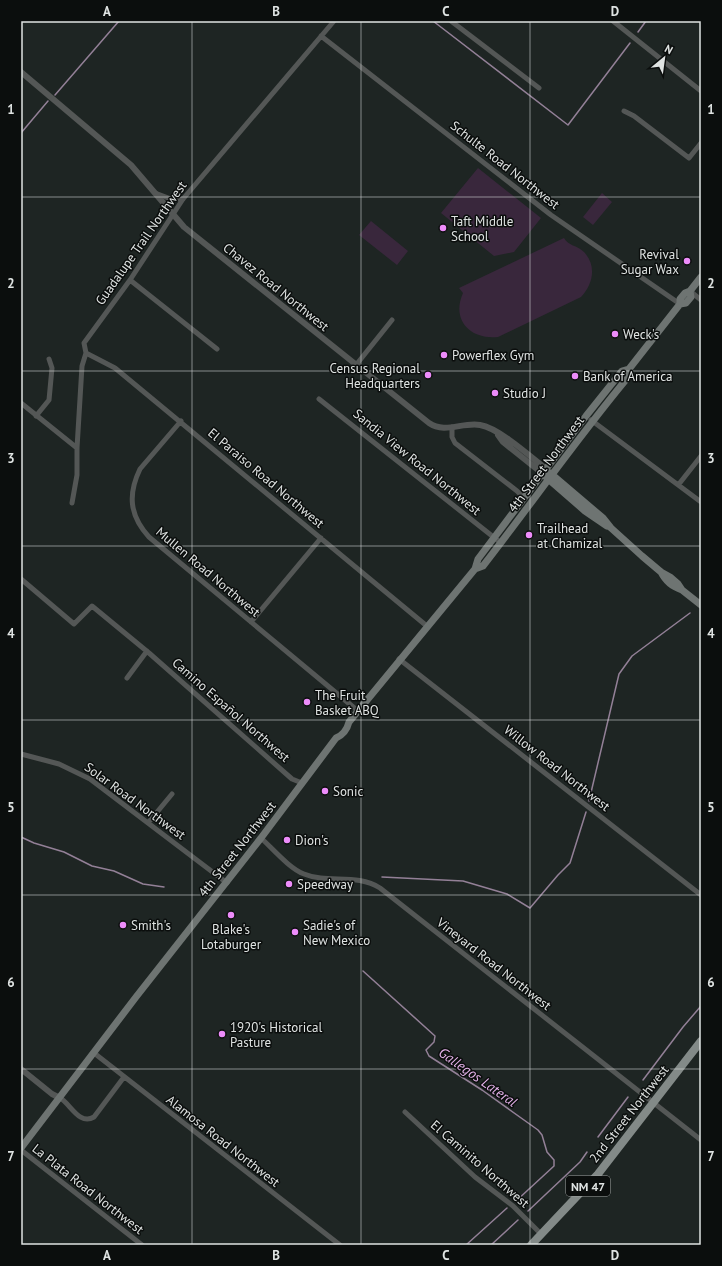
<svg xmlns="http://www.w3.org/2000/svg" width="722" height="1266" viewBox="0 0 722 1266" font-family="'PT Sans',sans-serif">
	<rect width="100%" height="100%" fill="#1e2523"/>
	<path fill="#39273c" d="M478,168L541,218L514,252L494,256L441,213Z
		M602,193L612,202L593,225L583,217Z
		M371,221L408,251L397,265L359,235Z
		M564,238C568,246 577,245 584,252C597,266 593,284 581,297L498,337C470,340 451,320 463,293L459,288Z"/>
	<g fill="none" stroke-linecap="round" stroke-linejoin="round">
		<path stroke="#938097" stroke-width="1.5" d="M433,21L568,125L630,43
			M638,32L646,21
			M55,95L119,21
			M21,133L48,101
			M589,801L619,674L632,656L690,613
			M21,837L34,843L64,852L92,866L114,871L143,884L164,887
			M382,877L463,881L507,894L530,908L558,875L570,863L586,812
			M363,971L435,1036L434,1042L426,1050L429,1056L482,1090L538,1130L542,1135L547,1152L554,1160V1166L516,1201
			M643,1080L683,1027L701,1006
			M598,1137L628,1097
			M528,1211L580,1162L587,1152
			M466,1245L507,1208
			M491,1245L518,1220"/>
		<path stroke="#545756" stroke-width="5" d="M451,21L539,88
			M613,21L701,91
			M321,36L551,215L680,304
			M624,111L634,116L689,158L701,143
			M155,193L171,199H183
			M130,280L217,349
			M690,291L701,300
			M86,353L115,368L428,627
			M356,365L392,320
			M319,399L501,543
			M21,403L77,448
			M36,416L49,400L52,368L49,359
			M591,420L701,502
			M181,421L140,469C128,494 129,515 149,537L358,711
			M452,427V437L455,443L517,491L521,495L522,502
			M679,484L701,456
			M72,503L77,475V448L82,366L86,353L84,343L130,280L183,199L334,21
			M21,579L74,624L92,606L149,653L292,779L302,783
			M251,622L321,538
			M399,659L701,895
			M127,678L147,651
			M21,754L59,764L90,779L227,883
			M148,823L172,794
			M261,838C273,849 290,869 304,874C328,884 357,873 380,888L701,1140
			M94,1053L340,1245
			M60,1098C70,1103 79,1126 94,1117L124,1077
			M405,1112L475,1177L513,1206L540,1233
			M21,1150L142,1245"/>
		<path stroke="#545756" stroke-width="6" d="M21,72L131,165L184,227L429,423C445,434 462,422 480,425C499,428 531,457 546,469
			M498,435L503,442L543,474
			M21,1069L52,1094L60,1098"/>
		<path stroke="#6e7472" stroke-width="7" d="M680,304V299L685,293L690,291L701,277
			M550,473L603,518L611,528L642,556L661,572L670,577L678,584L682,590L701,605
			M546,477L585,511L607,526
			M475,569L483,566C532,503 578,437 629,376V369
			M661,572C666,582 672,586 682,590
			M21,1148L136,997L261,838L336,738C343,735 347,730 349,722L475,569L478,559L586,416L622,371L629,369L680,304L686,303L691,297L690,291"/>
		<path stroke="#838a88" stroke-width="8" d="M531,1245L598,1174L701,1041"/>
	</g>
	<path fill="none" stroke="#dfe3e2" stroke-width="1" stroke-opacity="0.55" d="M192,21V1245M361,21V1245M530,21V1245M21,197H701M21,371H701M21,546H701M21,720H701M21,895H701M21,1069H701"/>
	<g fill="#ed8cfa" stroke="#0b0e0d" stroke-width="1.5">
		<circle cx="443" cy="228" r="4"/>
		<circle cx="687" cy="261" r="4"/>
		<circle cx="615" cy="334" r="4"/>
		<circle cx="444" cy="355" r="4"/>
		<circle cx="428" cy="375" r="4"/>
		<circle cx="575" cy="376" r="4"/>
		<circle cx="495" cy="393" r="4"/>
		<circle cx="529" cy="535" r="4"/>
		<circle cx="307" cy="702" r="4"/>
		<circle cx="325" cy="791" r="4"/>
		<circle cx="287" cy="840" r="4"/>
		<circle cx="289" cy="884" r="4"/>
		<circle cx="231" cy="915" r="4"/>
		<circle cx="123" cy="925" r="4"/>
		<circle cx="295" cy="932" r="4"/>
		<circle cx="222" cy="1034" r="4"/>
	</g>
	<g text-anchor="middle" dominant-baseline="central" stroke-width="3" stroke-linejoin="round" paint-order="stroke">
		<rect fill="#0b0e0d" stroke="#9fa3a2" stroke-width="1" x="566" y="1176" width="44" height="20" rx="3"/>
		<g font-size="12" font-weight="bold" fill="#dfe3e2">
			<text x="588" y="1186">NM 47</text>
		</g>
		<g font-size="13" fill="#dfe3e2" stroke="#0b0e0d">
			<text transform="translate(505 165) rotate(38)">Schulte Road Northwest</text>
			<text transform="translate(141 243) rotate(-55)">Guadalupe Trail Northwest</text>
			<text transform="translate(276 287) rotate(39)">Chavez Road Northwest</text>
			<text transform="translate(417 462) rotate(39)">Sandia View Road Northwest</text>
			<text transform="translate(546 464) rotate(-53)">4th Street Northwest</text>
			<text transform="translate(266 478) rotate(40)">El Paraiso Road Northwest</text>
			<text transform="translate(208 572) rotate(40)">Mullen Road Northwest</text>
			<text transform="translate(231 710) rotate(41)">Camino Español Northwest</text>
			<text transform="translate(557 768) rotate(38)">Willow Road Northwest</text>
			<text transform="translate(135 801) rotate(36)">Solar Road Northwest</text>
			<text transform="translate(237 849) rotate(-52)">4th Street Northwest</text>
			<text transform="translate(494 964) rotate(38)">Vineyard Road Northwest</text>
			<text transform="translate(629 1114) rotate(-52)">2nd Street Northwest</text>
			<text transform="translate(223 1141) rotate(38)">Alamosa Road Northwest</text>
			<text transform="translate(480 1164) rotate(41)">El Caminito Northwest</text>
			<text transform="translate(88 1189) rotate(38)">La Plata Road Northwest</text>
		</g>
		<g font-size="13" fill="#dfe3e2" stroke="#0b0e0d" text-anchor="start">
			<text x="451" y="221">Taft Middle<tspan x="451" dy="15">School</tspan></text>
			<text x="679" y="254" text-anchor="end">Revival<tspan x="679" dy="15">Sugar Wax</tspan></text>
			<text x="623" y="334">Weck's</text>
			<text x="452" y="355">Powerflex Gym</text>
			<text x="420" y="368" text-anchor="end">Census Regional<tspan x="420" dy="15">Headquarters</tspan></text>
			<text x="583" y="376">Bank of America</text>
			<text x="503" y="393">Studio J</text>
			<text x="537" y="528">Trailhead<tspan x="537" dy="15">at Chamizal</tspan></text>
			<text x="315" y="695">The Fruit<tspan x="315" dy="15">Basket ABQ</tspan></text>
			<text x="333" y="791">Sonic</text>
			<text x="295" y="840">Dion's</text>
			<text x="297" y="884">Speedway</text>
			<text x="131" y="925">Smith's</text>
			<text x="303" y="925">Sadie's of<tspan x="303" dy="15">New Mexico</tspan></text>
			<text x="231" y="929" text-anchor="middle">Blake's<tspan x="231" dy="15">Lotaburger</tspan></text>
			<text x="230" y="1027">1920's Historical<tspan x="230" dy="15">Pasture</tspan></text>
		</g>
		<g font-size="14" font-style="italic" fill="#e5b3eb" stroke="#0b0e0d">
			<text transform="translate(478 1077) rotate(35)">Gallegos Lateral</text>
		</g>
	</g>
	<rect width="722" height="1266" fill="none" stroke="#0b0e0d" stroke-width="44"/>
	<g transform="translate(664 58) rotate(29)" stroke="#0b0e0d" stroke-width="3" paint-order="stroke">
	<path d="M0-3L7 15L0 10L-7 15Z" fill="#dfe3e2"/>
	<text y="-6" font-size="11" font-weight="bold" text-anchor="middle" fill="#dfe3e2">N</text>
	</g>
	<rect x="22" y="22" width="678" height="1222" fill="none" stroke="#dfe3e2" stroke-width="1.5"/>
	<g font-size="13" text-anchor="middle" font-weight="bold" fill="#dfe3e2">
		<text x="107" y="16">A</text>
		<text x="276" y="16">B</text>
		<text x="446" y="16">C</text>
		<text x="615" y="16">D</text>
		<text x="11" y="114">1</text>
		<text x="711" y="114">1</text>
		<text x="11" y="288">2</text>
		<text x="711" y="288">2</text>
		<text x="11" y="463">3</text>
		<text x="711" y="463">3</text>
		<text x="11" y="638">4</text>
		<text x="711" y="638">4</text>
		<text x="11" y="812">5</text>
		<text x="711" y="812">5</text>
		<text x="11" y="987">6</text>
		<text x="711" y="987">6</text>
		<text x="11" y="1161">7</text>
		<text x="711" y="1161">7</text>
		<text x="107" y="1260">A</text>
		<text x="276" y="1260">B</text>
		<text x="446" y="1260">C</text>
		<text x="615" y="1260">D</text>
	</g>
</svg>
